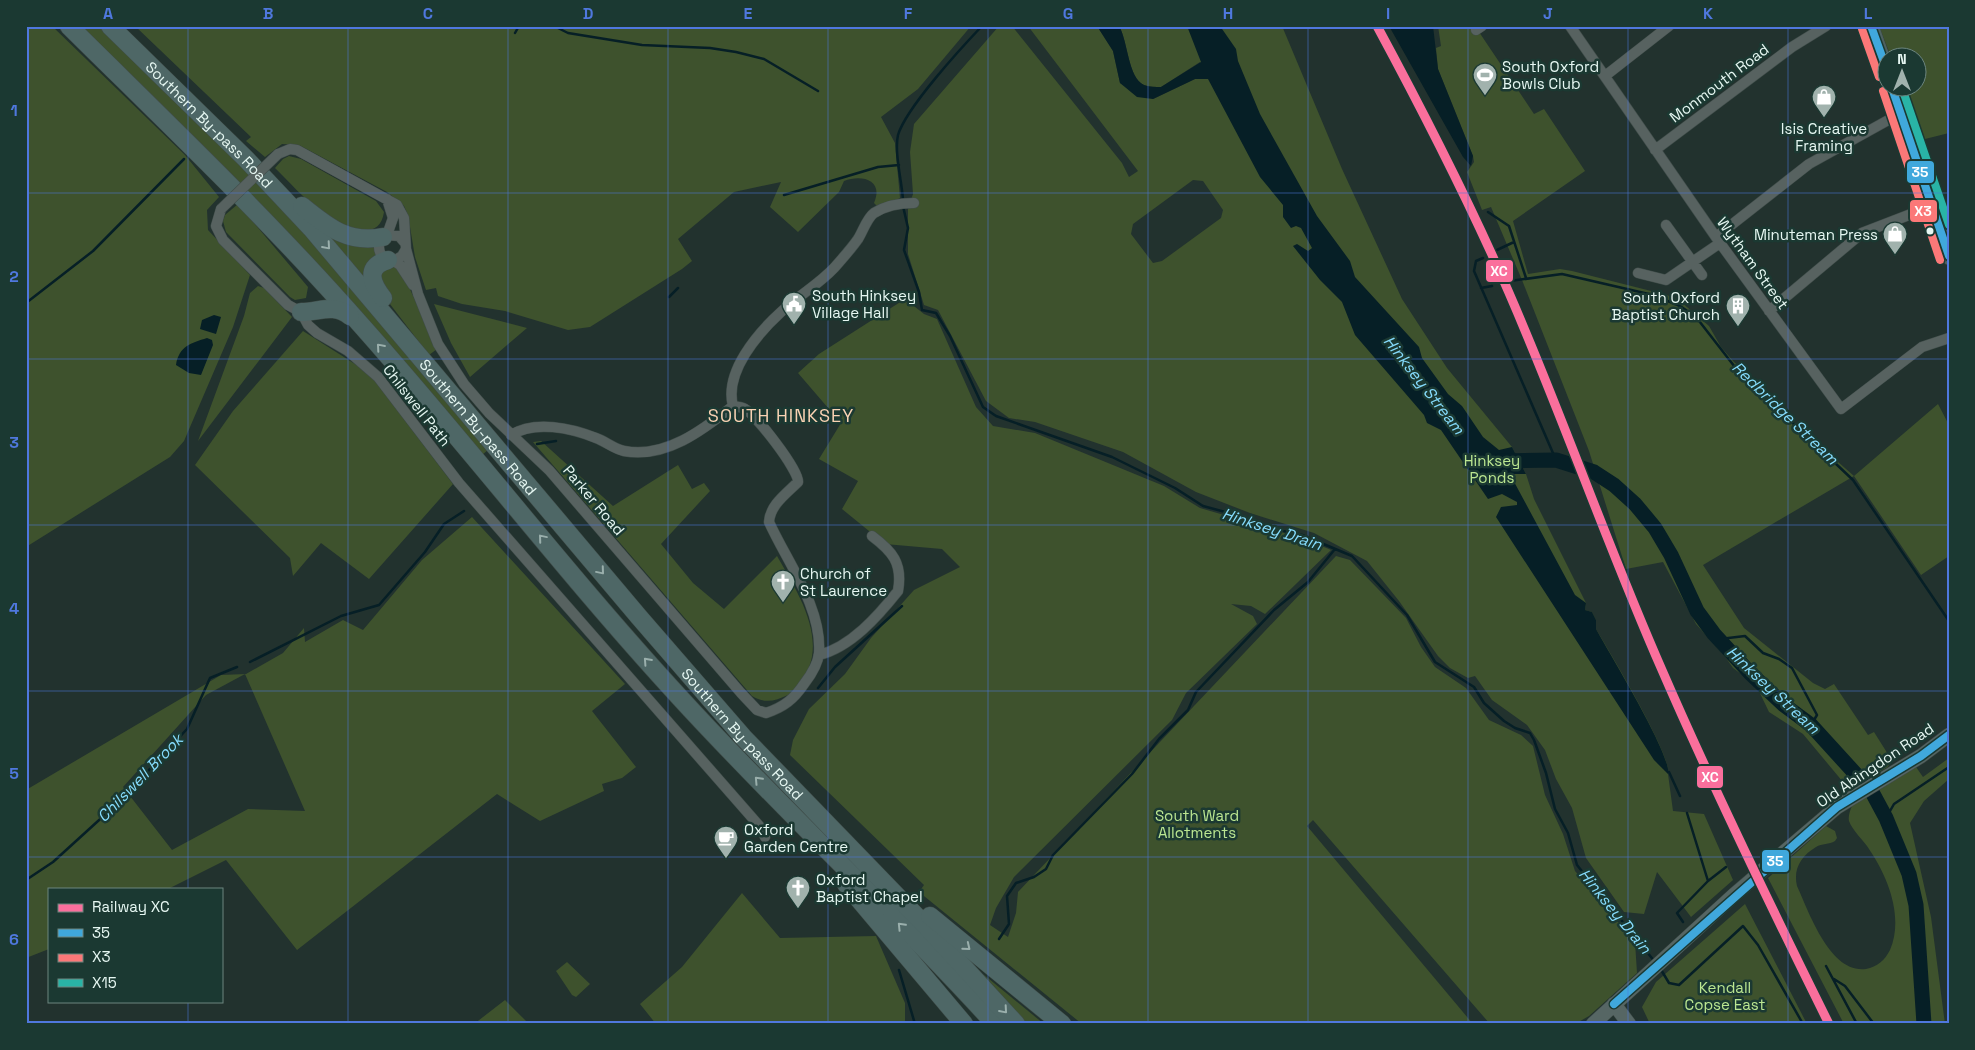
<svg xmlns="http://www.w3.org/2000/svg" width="1975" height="1050" viewBox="0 0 1975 1050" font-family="'Space Grotesk',sans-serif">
	<rect width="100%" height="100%" fill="#22322e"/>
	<path fill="#3e522d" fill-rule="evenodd" d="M26,26H52L185,155L219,197L207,210L208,230L250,275L233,327L184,441L170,457L26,547Z
		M76,26H101L242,164L306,232L489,449L481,456Z
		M135,26H971L918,89L881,117L895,143L900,198L880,209L874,203C884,180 862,174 844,181L839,192L798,232L770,207L781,182L734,192L678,239L692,261L682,269L590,327L568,330L505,311L462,304L438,296L436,288L426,290L415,257L408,215L404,206L387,192L299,145L282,144L265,157L246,141L251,137Z
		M999,26H1012L1122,163L1129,177L1138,171L1028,26H1097L1113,51L1120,83L1153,99L1195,79H1208L1200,62L1161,87C1156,87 1149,87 1144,85C1128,78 1128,41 1119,26H1282L1342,169L1402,299L1447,368L1512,447L1526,474L1534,499L1586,603L1585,610L1592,612L1596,620V629C1609,651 1673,757 1668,774L1673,811L1704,814L1733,880L1691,917L1657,872L1644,914L1624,912L1586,858L1572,808L1556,779L1545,750L1527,725L1492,700L1475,676L1468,678L1450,668L1438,656L1399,601L1367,561L1314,533L1250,513L1196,492L1123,452L1035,422L1009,418L986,401L938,310L924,305L908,254V209L913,194L910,152L914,124ZM1193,180L1203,181L1223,210L1221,218L1162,261L1153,263L1131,234L1133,224Z
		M1438,26H1475L1534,114L1544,109L1585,171L1513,221L1528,274L1560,269L1572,271L1667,295L1680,301L1709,326L1721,347L1734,362L1751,377L1787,417L1854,476L1938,404L1949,425V556L1921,575L1854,476L1703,565L1744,628L1813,683L1825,689L1834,684L1868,735L1874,732L1891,759L1888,767L1848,788L1803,734L1769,712L1756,685L1733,668L1726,658L1696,624L1663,562L1626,569L1589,451L1522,280L1491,207L1482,210L1467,172L1474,162L1473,156L1438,69L1436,48L1441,46Z
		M1879,26H1949V133L1921,140L1902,88H1918V58L1891,57Z
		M289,156L301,159L376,201L384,212C379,247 336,224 319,211C304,198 289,182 275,168L283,159Z
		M238,204L308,287L306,298L295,300L290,297L226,232L223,221L225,215Z
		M317,223L375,243L378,257L364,276L362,277Z
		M392,266L397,268L405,278L437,349L429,355L380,291L377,274Z
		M258,286L264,288L292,317L198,441L244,316L250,293Z
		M905,299L924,314L937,319L976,407L993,426L1035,433L1164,486L1200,508L1303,538L1331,550L1265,614L1251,606L1231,604L1253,616L1257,624L1186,693L1172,720L1014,877L996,908L990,925L1008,937L1016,913L1018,892L1336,556L1350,560L1406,618L1421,647L1435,667L1466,688L1489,720L1521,735L1533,746L1545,795L1563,834L1575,871L1635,942L1637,973L1589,1016L1575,1024H1490L1313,820L1307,826L1473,1024H1082L919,892L924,885L790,755L793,740L809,709L845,674L871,638L914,590L960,567L942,549L885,544L842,509L858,481L819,459L841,423L798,373L819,354Z
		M434,304L527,328L470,377L451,343Z
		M303,331L369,373L453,484L369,579L321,543L293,576L290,558L195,465L233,411Z
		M541,441L613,506L678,465L692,489L704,483L710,491L661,544L693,583L724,609L777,556C797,591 831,643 801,681C797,686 794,692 788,695C775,701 765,704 752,696L533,442Z
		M472,517L625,684L592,711L636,767L622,778L602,784L604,791L540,821L497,794L297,950L226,860L168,889H49V949L26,958V790L221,675L246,674L283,653L304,628L305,642L343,620L363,630L422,560ZM245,674L305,811L248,809L172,850L123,787L206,695Z
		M1949,758V779L1924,801L1910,823L1931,917L1945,1024H1844L1768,878L1826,826L1835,831L1837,838L1835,841C1829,845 1822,843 1816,847C1801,856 1793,869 1797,886C1809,912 1830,974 1866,969C1877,967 1885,960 1890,950C1904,917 1888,877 1869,849C1864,841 1852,830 1849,821C1848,817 1850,810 1852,806L1916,767L1923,777Z
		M742,893L780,938L876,936L905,1003V1024H656L640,1004L682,967Z
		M1745,904L1807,1024H1650L1642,1007L1656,982Z
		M567,962L590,984L576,997L572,995L556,971Z
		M983,974L1044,1024H1027Z
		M505,1000L529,1024H474Z"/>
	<path fill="#061f26" d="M1097,26H1119C1128,41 1128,78 1144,85C1149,87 1156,87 1161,87L1201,62L1187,26H1220L1236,49L1238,61L1260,114L1317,216L1350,261L1355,277L1419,347L1422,358L1448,394L1462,406L1483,437L1499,450L1512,447L1526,474H1513L1512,478L1575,595L1586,603L1585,610L1592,612L1596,620V629C1608,651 1673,757 1668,774L1654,760L1496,517L1501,507L1517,505V502L1502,494L1488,499L1441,430L1427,423L1424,415L1355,335L1342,302L1320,280L1293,246L1297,244L1308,251L1312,248L1301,228L1296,226L1291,228L1283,217V205L1260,177L1208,79H1195L1153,99L1137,97L1120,83L1113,51Z
		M1389,26H1433L1438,69L1473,156L1471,166L1463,157Z
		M214,315L221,317L216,334L200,329L202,320Z
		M207,338L212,340L213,345L201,375L189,373L176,365C179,346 191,343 207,338Z"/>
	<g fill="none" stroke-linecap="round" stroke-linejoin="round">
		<path stroke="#061f26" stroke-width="2.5" d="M554,26L568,33L642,45L710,48L736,52L764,59L818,91
			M515,33L519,26
			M784,195L878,167L899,165
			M903,200C902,182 894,152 898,135C906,108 961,48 982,26
			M903,206L908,228L904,250L919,292L922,310L936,313L950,336L983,407L996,416L1112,457L1175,488L1203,506L1229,513L1269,528L1302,535L1352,556L1407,615L1435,662L1474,687L1484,703L1504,721L1515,728L1530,733L1534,740L1546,773L1555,809L1568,833L1577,865L1655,962
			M1488,212L1509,226L1526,278
			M1497,250L1514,242
			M1483,258L1476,261L1474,271L1556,460
			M1510,281L1562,274L1653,295L1680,306L1696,317L1738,371L1853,480L1949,621
			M1481,288L1492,286
			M669,297L678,288
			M26,303L93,251L184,159
			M537,444L556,441
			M1720,639L1745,636L1763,653L1779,659L1792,668L1817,715L1811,725
			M250,662L341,616L379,605L425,552L444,524L464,511
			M818,688L835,667L902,606
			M1669,772L1680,796
			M1886,818L1894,804L1949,767
			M26,880L53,862L120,801L187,729L210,678L237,667
			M1708,881L1726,867
			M1683,922L1677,913L1708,881L1687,813
			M999,939L1009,924L1007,896L1016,883L1034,877L1046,869L1053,855L1132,774L1159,739L1188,710L1196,692L1274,610L1308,582L1335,549
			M1826,966L1857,1024
			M1660,968L1669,983L1679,985L1743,926L1758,945L1803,1024
			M899,970L915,1024
			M1834,979L1845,986L1874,1024"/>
		<path stroke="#061f26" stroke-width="15" d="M1500,461L1556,460L1594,472L1614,485L1635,504L1655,528L1671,555L1697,611L1714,634L1750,673L1784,705L1811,725L1872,792L1886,818L1909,874L1916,905L1924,1024"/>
		<defs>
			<path id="street" d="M1570,26L1720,243L1841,409L1922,347L1949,338
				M1476,30L1482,26
				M1605,76L1669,26
				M1655,150L1792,47L1826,26
				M278,154L290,149L297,150L397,205L404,218L406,249L402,256L394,261C384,260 378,255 379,244L387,235L399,236L405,243
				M387,199L393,218L387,235
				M221,209L216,226L223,240L288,305L301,312L308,325L317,333L348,351L378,377L459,483L762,829L765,837
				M1935,215L1949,210
				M1666,225L1702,275
				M1716,237L1809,164L1901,113
				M406,249L418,294L438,344L464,384L489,413L549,470L741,693L757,710L766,713C784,707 794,699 804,684C811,675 818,664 819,653C822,607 787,562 769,522C770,505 786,494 798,482C799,470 756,415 745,409C742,407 737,407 733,406
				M394,261L400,265L413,285
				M1638,273L1666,280L1720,243
				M1769,311L1862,233L1932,206
				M733,406C724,372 758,333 781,312C798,296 818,285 834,268C842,259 851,249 858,239C863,231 867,218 874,213C885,206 901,203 914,203
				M511,435C535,420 571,428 596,438C605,441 614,449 624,451C665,459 703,430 733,406
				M819,655C851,647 878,616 898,591C903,563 892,551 872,536"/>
			<path id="secondary" d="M1614,1004L1629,1024
				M1593,1024L1735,894L1837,807L1921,756L1949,735"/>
			<path id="primary" d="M1871,26L1888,74
				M1892,88L1949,257"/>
			<g id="highway">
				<path d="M69,26C168,124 269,220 361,325C467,444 564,571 672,689C776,804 891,909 995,1024"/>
				<path id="s1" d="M110,26L246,159L311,228L639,617L743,737L925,925L1016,1024"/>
				<path d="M302,206C328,227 348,244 383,237"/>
				<path d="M383,298C372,284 364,267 388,260"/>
				<path d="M301,312C320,312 333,303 350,316"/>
				<path d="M846,884L964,1024"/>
				<path d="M930,916L1062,1024"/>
			</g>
		</defs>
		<use href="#street" stroke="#404d4a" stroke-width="11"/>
		<use href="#secondary" stroke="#404d4a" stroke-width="15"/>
		<use href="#primary" stroke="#404d4a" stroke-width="16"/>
		<use href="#highway" stroke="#404d4a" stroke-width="19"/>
		<use href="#street" stroke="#576260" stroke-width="10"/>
		<use href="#secondary" stroke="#566664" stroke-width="14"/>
		<use href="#primary" stroke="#4e6260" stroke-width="15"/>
		<use href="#highway" stroke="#4e6766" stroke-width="18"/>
		<defs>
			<path id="street-bridge" d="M221,209L278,154"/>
		</defs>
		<use href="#street-bridge" stroke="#404d4a" stroke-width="11" stroke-linecap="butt"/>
		<use href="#street-bridge" stroke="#576260" stroke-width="10"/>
		<defs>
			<path id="bus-1" d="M1871,26L1888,73
				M1892,88L1949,256
				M1614,1004L1837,807L1921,756L1949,735"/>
			<path id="bus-2" d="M1862,29L1879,77
				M1883,91L1940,260"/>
			<path id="bus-3" d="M1902,88L1949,225"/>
		</defs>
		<use href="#bus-1" stroke="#1b3932" stroke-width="11"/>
		<use href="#bus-2" stroke="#1b3932" stroke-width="11"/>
		<use href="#bus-3" stroke="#1b3932" stroke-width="11"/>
		<use href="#bus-1" stroke="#40a8dc" stroke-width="8"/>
		<use href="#bus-2" stroke="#fb7878" stroke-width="8"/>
		<use href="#bus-3" stroke="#29b4a6" stroke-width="8"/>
		<defs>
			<path id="rail-1" d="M1377,26C1431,126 1483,228 1526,333C1573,445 1613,559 1662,670C1714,790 1771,907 1829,1024"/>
		</defs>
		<use href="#rail-1" stroke="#1b3932" stroke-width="12"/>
		<use href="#rail-1" stroke="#fa6f9c" stroke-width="9"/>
	</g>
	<defs><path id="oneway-chevron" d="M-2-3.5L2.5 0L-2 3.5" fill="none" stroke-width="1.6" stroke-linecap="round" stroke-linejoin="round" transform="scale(1.25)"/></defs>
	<g stroke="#9aafac">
		<use href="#oneway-chevron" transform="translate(327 246) rotate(49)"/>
		<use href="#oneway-chevron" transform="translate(380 347) rotate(-131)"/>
		<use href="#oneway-chevron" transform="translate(542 538) rotate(-130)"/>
		<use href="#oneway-chevron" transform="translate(601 571) rotate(50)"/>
		<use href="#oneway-chevron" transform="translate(647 661) rotate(-132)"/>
		<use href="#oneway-chevron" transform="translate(758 780) rotate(-133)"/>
		<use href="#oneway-chevron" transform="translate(901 926) rotate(-134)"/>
		<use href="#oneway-chevron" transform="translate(967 947) rotate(39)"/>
		<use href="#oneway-chevron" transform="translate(1004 1010) rotate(49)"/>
	</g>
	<path fill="none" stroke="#4f78de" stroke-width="1" stroke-opacity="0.55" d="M188,26V889M348,26V1024M508,26V1024M668,26V1024M828,26V1024M988,26V1024M1148,26V1024M1308,26V1024M1468,26V1024M1628,26V1024M1788,26V1024M26,193H1949M26,359H1949M26,525H1949M26,691H1949M26,857H1949M188,1001V1024"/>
	<defs>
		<symbol id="stadium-pin" viewBox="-11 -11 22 30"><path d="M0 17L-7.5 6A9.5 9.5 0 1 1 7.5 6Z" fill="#a1b2ad" stroke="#1b3932"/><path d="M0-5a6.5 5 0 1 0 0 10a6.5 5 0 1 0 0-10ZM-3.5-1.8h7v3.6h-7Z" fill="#fff"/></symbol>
		<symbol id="shop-pin" viewBox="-11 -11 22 30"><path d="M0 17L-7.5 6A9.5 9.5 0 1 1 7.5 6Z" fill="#a1b2ad" stroke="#1b3932"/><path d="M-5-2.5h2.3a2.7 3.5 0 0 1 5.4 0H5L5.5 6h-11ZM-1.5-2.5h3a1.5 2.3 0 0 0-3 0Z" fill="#fff"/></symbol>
		<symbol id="civic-pin" viewBox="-11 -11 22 30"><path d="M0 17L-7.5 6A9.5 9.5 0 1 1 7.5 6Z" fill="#a1b2ad" stroke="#1b3932"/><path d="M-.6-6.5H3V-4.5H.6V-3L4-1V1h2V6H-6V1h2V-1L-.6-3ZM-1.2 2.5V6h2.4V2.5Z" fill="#fff"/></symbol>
		<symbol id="building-pin" viewBox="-11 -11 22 30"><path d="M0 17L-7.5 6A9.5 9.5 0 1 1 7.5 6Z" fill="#a1b2ad" stroke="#1b3932"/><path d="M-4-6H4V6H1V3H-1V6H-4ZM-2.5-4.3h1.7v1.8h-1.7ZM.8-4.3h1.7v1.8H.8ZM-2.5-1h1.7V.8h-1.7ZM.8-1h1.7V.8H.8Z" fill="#fff"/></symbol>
		<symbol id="church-pin" viewBox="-11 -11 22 30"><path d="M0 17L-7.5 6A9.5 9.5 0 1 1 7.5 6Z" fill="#a1b2ad" stroke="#1b3932"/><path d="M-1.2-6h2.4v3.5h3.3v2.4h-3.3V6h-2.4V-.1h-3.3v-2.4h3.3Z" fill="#fff"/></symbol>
		<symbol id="cafe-pin" viewBox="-11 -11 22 30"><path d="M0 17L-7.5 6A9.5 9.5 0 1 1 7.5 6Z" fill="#a1b2ad" stroke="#1b3932"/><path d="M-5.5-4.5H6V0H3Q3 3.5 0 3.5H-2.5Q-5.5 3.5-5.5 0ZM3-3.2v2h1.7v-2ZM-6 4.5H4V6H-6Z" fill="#fff"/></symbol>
	</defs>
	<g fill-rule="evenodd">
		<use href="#stadium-pin" x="1471" y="61" width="28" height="38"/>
		<use href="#shop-pin" x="1810" y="83" width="28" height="38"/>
		<use href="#shop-pin" x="1881" y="220" width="28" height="38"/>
		<use href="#civic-pin" x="780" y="290" width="28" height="38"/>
		<use href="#building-pin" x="1724" y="292" width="28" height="38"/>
		<use href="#church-pin" x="769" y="568" width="28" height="38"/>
		<use href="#cafe-pin" x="712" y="824" width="28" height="38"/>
		<use href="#church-pin" x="784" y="874" width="28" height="38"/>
	</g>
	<circle fill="#e6f7f2" stroke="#1b3932" stroke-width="2" cx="1930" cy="231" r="4.5"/>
	<g text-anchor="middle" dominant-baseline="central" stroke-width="5" stroke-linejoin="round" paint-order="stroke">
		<g font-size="15" fill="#e6f7f2" stroke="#1b3932" text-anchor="start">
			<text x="1502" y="66">South Oxford<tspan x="1502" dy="17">Bowls Club</tspan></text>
			<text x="1824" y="128" text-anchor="middle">Isis Creative<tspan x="1824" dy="17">Framing</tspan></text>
			<text x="1878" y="234" text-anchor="end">Minuteman Press</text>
			<text x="812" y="295">South Hinksey<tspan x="812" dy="17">Village Hall</tspan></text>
			<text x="1720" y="297" text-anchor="end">South Oxford<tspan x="1720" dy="17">Baptist Church</tspan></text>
			<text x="800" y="573">Church of<tspan x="800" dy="17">St Laurence</tspan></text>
			<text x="744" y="829">Oxford<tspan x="744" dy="17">Garden Centre</tspan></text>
			<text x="816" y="879">Oxford<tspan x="816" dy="17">Baptist Chapel</tspan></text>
		</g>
		<g font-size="15" fill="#e6f7f2" stroke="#1b3932">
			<text transform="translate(1719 83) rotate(-37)">Monmouth Road</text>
			<text stroke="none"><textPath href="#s1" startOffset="140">Southern By-pass Road</textPath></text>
			<text transform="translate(1753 263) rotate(54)">Wytham Street</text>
			<text transform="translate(417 405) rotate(52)">Chilswell Path</text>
			<text stroke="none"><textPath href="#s1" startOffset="545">Southern By-pass Road</textPath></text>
			<text transform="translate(594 500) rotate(50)">Parker Road</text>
			<text stroke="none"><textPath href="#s1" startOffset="950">Southern By-pass Road</textPath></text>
			<text transform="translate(1875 765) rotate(-34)">Old Abingdon Road</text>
		</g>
		<g font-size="15" fill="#bbe691" stroke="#1b3932">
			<text x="1492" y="460">Hinksey<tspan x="1492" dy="17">Ponds</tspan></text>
			<text x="1197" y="815">South Ward<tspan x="1197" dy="17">Allotments</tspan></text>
			<text x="1725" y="987">Kendall<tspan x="1725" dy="17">Copse East</tspan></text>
		</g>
		<g font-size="16" font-style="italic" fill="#85dbfc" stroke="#1b3932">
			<text transform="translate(1424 385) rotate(52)">Hinksey Stream</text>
			<text transform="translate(1785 413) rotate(44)">Redbridge Stream</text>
			<text transform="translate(1272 529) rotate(18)">Hinksey Drain</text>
			<text transform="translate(1773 690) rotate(43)">Hinksey Stream</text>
			<text transform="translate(140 778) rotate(-46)">Chilswell Brook</text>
			<text transform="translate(1615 911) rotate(51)">Hinksey Drain</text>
		</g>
		<g font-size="18" letter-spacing="1" fill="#f9d2b3" stroke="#1b3932">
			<text x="781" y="415">SOUTH HINKSEY</text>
		</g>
	</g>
	<g stroke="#1b3932" stroke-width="2">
		<rect x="1906" y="160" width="29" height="24" rx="5" fill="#40a8dc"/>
		<rect x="1909" y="199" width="29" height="24" rx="5" fill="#fb7878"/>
		<rect x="1485" y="259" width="29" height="24" rx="5" fill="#fa6f9c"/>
		<rect x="1696" y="765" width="28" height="24" rx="5" fill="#fa6f9c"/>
		<rect x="1761" y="849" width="29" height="24" rx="5" fill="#40a8dc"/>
	</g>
	<g font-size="14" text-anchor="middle" font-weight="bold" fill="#fff">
		<text x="1920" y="177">35</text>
		<text x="1923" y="216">X3</text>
		<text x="1499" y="276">XC</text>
		<text x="1710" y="782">XC</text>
		<text x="1775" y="866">35</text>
	</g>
	<rect width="1975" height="1050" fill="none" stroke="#1b3932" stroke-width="55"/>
	<rect x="48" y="888" width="175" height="115" fill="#1b3932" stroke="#6c857f"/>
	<rect x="58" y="904" width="25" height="8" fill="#fa6f9c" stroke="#6c857f"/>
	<text x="92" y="912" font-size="15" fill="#e6f7f2">Railway XC</text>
	<rect x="58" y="929" width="25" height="8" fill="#40a8dc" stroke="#6c857f"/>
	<text x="92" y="938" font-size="15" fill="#e6f7f2">35</text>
	<rect x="58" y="954" width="25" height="8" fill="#fb7878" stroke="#6c857f"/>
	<text x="92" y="962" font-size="15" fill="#e6f7f2">X3</text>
	<rect x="58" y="979" width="25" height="8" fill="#29b4a6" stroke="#6c857f"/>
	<text x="92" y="988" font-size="15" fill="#e6f7f2">X15</text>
	<g transform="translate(1902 72)"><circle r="24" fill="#1b3932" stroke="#6c857f"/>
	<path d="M0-4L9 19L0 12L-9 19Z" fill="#a1b2ad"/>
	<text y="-8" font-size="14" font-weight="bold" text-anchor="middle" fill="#e6f7f2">N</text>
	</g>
	<rect x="28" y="28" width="1920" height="994" fill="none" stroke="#4f78de" stroke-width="2"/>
	<g font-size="16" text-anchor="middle" font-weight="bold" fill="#4f78de">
		<text x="108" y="19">A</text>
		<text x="268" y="19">B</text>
		<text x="428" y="19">C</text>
		<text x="588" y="19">D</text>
		<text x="748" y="19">E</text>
		<text x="908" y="19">F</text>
		<text x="1068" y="19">G</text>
		<text x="1228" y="19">H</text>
		<text x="1388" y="19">I</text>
		<text x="1548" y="19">J</text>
		<text x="1708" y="19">K</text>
		<text x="1868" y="19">L</text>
		<text x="14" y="116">1</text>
		<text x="14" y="282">2</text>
		<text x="14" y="448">3</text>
		<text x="14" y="614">4</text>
		<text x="14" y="779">5</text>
		<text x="14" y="945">6</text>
	</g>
</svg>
